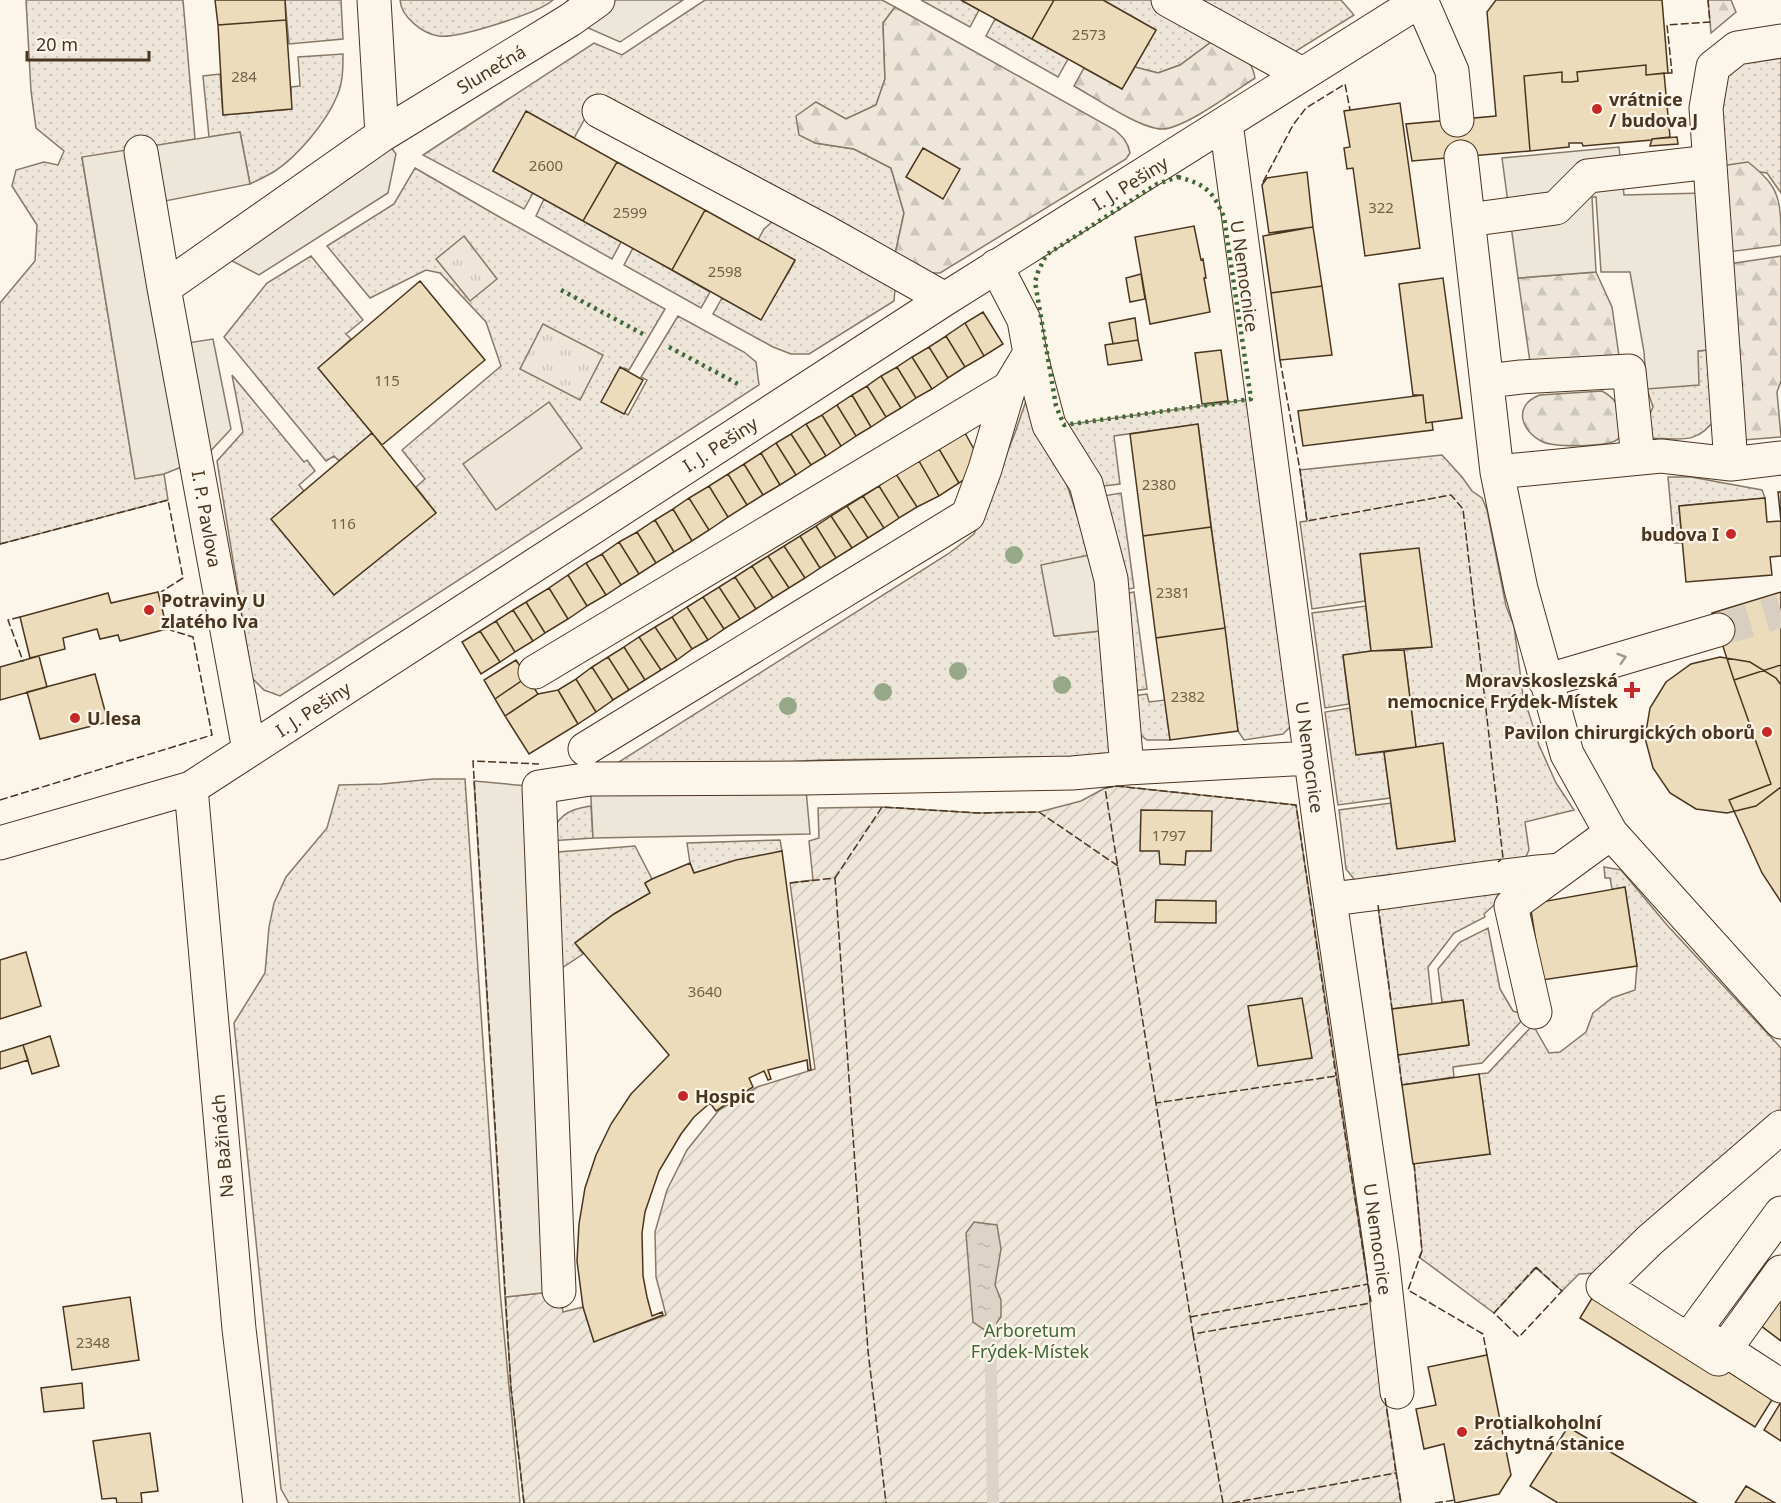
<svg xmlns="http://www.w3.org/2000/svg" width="1781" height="1503" viewBox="0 0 1781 1503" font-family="'Noto Sans',sans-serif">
	<defs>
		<pattern id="grass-dots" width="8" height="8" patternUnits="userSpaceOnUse" patternTransform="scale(1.5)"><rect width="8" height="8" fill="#ede6d9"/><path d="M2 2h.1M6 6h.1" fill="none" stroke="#cdc6ba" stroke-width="1.8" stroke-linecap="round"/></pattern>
		<pattern id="forest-firs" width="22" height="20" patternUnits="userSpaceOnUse" patternTransform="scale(1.5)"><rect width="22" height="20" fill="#ede6d9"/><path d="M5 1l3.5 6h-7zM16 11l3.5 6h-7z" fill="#cdc6ba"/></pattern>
		<pattern id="park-tufts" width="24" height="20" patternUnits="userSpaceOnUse" patternTransform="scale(1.5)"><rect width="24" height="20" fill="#ede6d9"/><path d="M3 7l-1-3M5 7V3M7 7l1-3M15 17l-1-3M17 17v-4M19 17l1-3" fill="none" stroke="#cdc6ba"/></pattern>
		<pattern id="garden-furrows" width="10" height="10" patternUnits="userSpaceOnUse" patternTransform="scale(1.5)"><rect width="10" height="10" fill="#ede6d9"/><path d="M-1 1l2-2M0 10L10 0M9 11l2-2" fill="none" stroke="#cdc6ba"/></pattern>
		<pattern id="water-ripples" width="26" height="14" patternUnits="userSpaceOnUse" patternTransform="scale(1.5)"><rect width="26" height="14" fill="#dcd4c6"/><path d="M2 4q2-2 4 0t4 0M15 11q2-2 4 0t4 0" fill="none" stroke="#beb7aa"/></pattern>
	</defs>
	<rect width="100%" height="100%" fill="#fbf6e9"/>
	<path fill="url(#grass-dots)" stroke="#887966" stroke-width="1.5" d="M26,0H183L195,139L82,158L135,478L164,474L168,500L0,544V303L35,261L37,225L12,186L16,170L44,162L58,165L64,151L36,128L31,91Z
		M285,0H341L343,39L289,44Z
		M400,0H553C539,13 457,39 439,36C423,34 401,17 400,0Z
		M705,0H882L895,7L883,23L885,79L876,105L846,119L816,103L815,143L854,149L891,168L904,213L894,259L833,222L611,99H596L574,138L526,112L493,171L533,193L524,209L423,155L594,43L622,55Z
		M921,0H961L979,10L970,27Z
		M1106,0H1152L1218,37L1180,65L1158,73L1135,67L1156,30L1105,1Z
		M1187,0H1341L1354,15L1293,53Z
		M995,19L1068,59L1058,77L986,36Z
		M1781,48V193L1767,173L1721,166L1720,72Z
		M343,54C343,68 343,83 337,96C327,121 298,156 275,171C267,176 258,180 250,184L240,132L209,137L203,76L220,74L223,115L291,109V87L300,86L298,57Z
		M415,168L496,215L665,309L629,370L624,368L605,402L628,415L647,380L641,377L678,316L744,352L756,362L759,385L280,696L264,690L252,678L217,461L243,432L232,375L304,462L307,460L315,471L299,485L304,491L272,519L334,595L436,513L416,487L425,479L402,450L501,366L486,322L440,273L426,270L370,298L327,246L394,204Z
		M544,199L621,242L612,259L536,216Z
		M773,221L791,224L895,289L894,301L809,354H791L773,347L713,314L722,298L761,319L795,261L758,240L764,229Z
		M633,248L710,292L701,308L624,265Z
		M311,256L363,320L346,334L351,339L319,368L372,433L339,461L334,456L326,461L224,337L267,283Z
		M1707,350L1716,417C1699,445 1679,439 1650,438L1644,428L1653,407L1647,389L1698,351Z
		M1028,395L1068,488L1090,555L1055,636L1100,631L1116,756L821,760L747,764L611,767L948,554L974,534L1015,433Z
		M1251,399L1291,726L1283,734L1244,740L1238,731L1198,424L1114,436L1120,484L1095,487L1064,425Z
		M1442,455L1462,477L1472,491L1482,498L1487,510L1506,606L1514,626L1523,695L1539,745L1556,783L1574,810L1525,822L1529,850L1524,861L1365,887L1354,879L1346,869L1339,810L1391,803L1397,848L1455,841L1443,743L1416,747L1404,650L1431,647L1361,554L1365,601L1312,609L1300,522L1307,521L1300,470Z
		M1668,477H1691L1762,490L1765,498L1679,506L1682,543H1674Z
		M1121,493L1134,588L1124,590L1097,497Z
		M1134,592L1147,689L1132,691L1124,594Z
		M1366,606L1371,651L1343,656L1349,704L1325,708L1312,613Z
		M1147,694L1149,702L1165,700L1170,740H1147L1138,733L1133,696Z
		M1350,708L1357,755L1384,752L1390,798L1338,805L1325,712Z
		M433,779H465L500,1291L520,1503H289L281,1489L234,1023L265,973L269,927L274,903L286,877L327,828L339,785L382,784Z
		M591,806L593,838L549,841C556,817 567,809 591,806Z
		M780,840L782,851L694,873L690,863L687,843Z
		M635,846L652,879L645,883L650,893L614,914L575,943L583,954L562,968L558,852Z
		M1604,867L1621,870L1667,925L1781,1048V1127L1616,1272L1579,1274L1562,1291L1536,1268L1494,1313L1419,1257L1422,1251L1414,1163L1490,1154L1479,1074L1488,1073L1533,1025L1549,1053L1560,1052L1586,1032L1593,1013L1612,998L1635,990L1637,966L1625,887L1612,889L1610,878H1605Z
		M1520,882L1484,914L1485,917L1454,933L1428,967L1432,1004L1392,1009L1377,900Z
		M1488,928L1500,989L1513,1011L1527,1015L1482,1063L1453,1067L1454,1077L1402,1085L1398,1055L1469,1045L1463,1000L1442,1002L1438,969L1460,942Z"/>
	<path fill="url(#forest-firs)" stroke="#887966" stroke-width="1.5" d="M1708,0H1731L1736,12L1711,33Z
		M895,7L1115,130C1123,137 1128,142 1130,153L1126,159L940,273H925L894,259L904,213L891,168L854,149L815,143L799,135L796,116L816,102L846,119L876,105L885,79L883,23Z
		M1218,37C1234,48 1252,57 1255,78C1235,91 1184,129 1162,129C1140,129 1094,97 1074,86L1084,68L1122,89L1135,67L1158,73L1180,65Z
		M1748,162C1781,188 1781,200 1781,245L1728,252L1721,166Z
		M1781,256V381L1777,392L1781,437L1744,440L1729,264Z
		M1596,272L1612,307L1619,356L1530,362L1518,278Z
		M1602,391C1615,398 1619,405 1621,420C1621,426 1623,432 1619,438C1611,448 1555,447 1543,442C1521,432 1512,405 1540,395Z"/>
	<path fill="url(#park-tufts)" stroke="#887966" stroke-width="1.5" d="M464,236L497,279L470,301L436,259Z
		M543,324L603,355L580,400L520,369Z"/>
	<path fill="url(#garden-furrows)" stroke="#887966" stroke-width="1.5" d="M1116,786L1296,805L1401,1503H524L511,1388L505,1297L559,1291L563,1312L583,1307L594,1341L666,1315L656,1277L655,1232L667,1190L687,1150L719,1110L757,1087L815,1069L790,883L813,880L809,841L819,838L818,808L882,807L978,813L1039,812L1081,801L1105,788Z"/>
	<path fill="#ede6d9" stroke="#887966" stroke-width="1.5" d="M549,402L582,448L496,510L463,464Z"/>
	<path fill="#ede7d9" stroke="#887966" stroke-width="1.5" d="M568,0H683L620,42L570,20L565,4Z
		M240,132L250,184L150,204L175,345L213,339L231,429L204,458L164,474L135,479L82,157Z
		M382,135L396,154L388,193L259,275L215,252Z
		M1619,147L1624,195L1704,193L1708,350L1698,351L1699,385L1647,389L1644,352L1630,272H1601L1596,197H1592L1596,272L1518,278L1502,158Z
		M1104,552L1100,631L1054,636L1041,565Z
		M805,778L810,834L593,838L590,779Z
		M474,781L539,787L559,1291L505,1297Z"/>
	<path fill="url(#water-ripples)" stroke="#887966" stroke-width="1.5" d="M974,1222L997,1225L1001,1249L995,1285L1001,1300V1317L991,1330L986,1331L973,1322L966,1233Z"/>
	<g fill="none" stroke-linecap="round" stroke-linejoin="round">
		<path stroke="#dcd4c6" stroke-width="12" d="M990,1315L993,1503"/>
	</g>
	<path fill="#ecdcbc" stroke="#4a3520" stroke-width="1.5" d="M215,0H285L286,20L218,25Z
		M961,0H1054L1032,39Z
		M1054,0H1103L1156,30L1122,89L1032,39Z
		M1496,0H1662L1668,73L1646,75V65L1577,72L1578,81L1571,82H1562V72L1524,76L1530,151L1412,161L1406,124L1496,116L1487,12Z
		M286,20L292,109L223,115L218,25Z
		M1646,65V75L1664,73L1670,137L1652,139V140L1583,146L1582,143H1569V147L1530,151L1524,76L1562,72V82H1571L1578,81L1577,72Z
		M1400,103L1420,248L1365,256L1353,168L1347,169L1344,148L1350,147L1344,111Z
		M526,111L617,162L583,221L493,171Z
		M1677,137L1678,144L1650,146L1652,139Z
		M923,148L960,169L943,199L906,177Z
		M617,162L705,210L672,270L583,221Z
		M1307,172L1313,227L1269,233L1262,185L1267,178Z
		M705,210L795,260L761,320L672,270Z
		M1194,226L1201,260L1203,259L1206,278H1204L1210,312L1150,324L1135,237Z
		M1313,227L1322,286L1271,293L1263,236Z
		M1141,274L1145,299L1130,302L1126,278Z
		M1443,278L1462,418L1426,423L1423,395H1413L1399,284Z
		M420,281L485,360L382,445L318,368Z
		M1322,286L1332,355L1280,360L1271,293Z
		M983,312L1003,344L984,356L965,323Z
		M1135,318L1138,340L1113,344L1109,323Z
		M965,323L984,356L965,367L946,336Z
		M946,336L965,367L948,378L929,347Z
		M1138,340L1142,360L1108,365L1105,345Z
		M929,347L948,378L932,389L912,357Z
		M1221,350L1228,401L1202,404L1195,353Z
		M912,357L932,389L916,398L897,367Z
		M620,367L643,380L624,414L601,402Z
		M897,367L916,398L901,408L881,376Z
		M881,376L901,408L886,417L867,386Z
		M867,386L886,417L871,427L852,395Z
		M852,395L871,427L856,436L837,405Z
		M1423,395L1426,423L1432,422L1433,430L1303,446L1298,411Z
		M837,405L856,436L841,446L822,415Z
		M822,415L841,446L826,456L806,424Z
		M806,424L826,456L811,465L791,434Z
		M1198,424L1211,527L1143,536L1130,434Z
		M372,433L436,513L334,595L271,519Z
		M965,433L976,453L973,474L959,483L939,449Z
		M791,434L811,465L796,475L776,443Z
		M776,443L796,475L780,485L761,453Z
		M939,449L959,483L939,496L919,461Z
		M761,453L780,485L763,495L744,464Z
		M919,461L939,496L917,507L896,474Z
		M744,464L763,495L747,505L728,474Z
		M728,474L747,505L728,517L709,486Z
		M896,474L917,507L899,518L879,486Z
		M709,486L728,517L709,530L689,498Z
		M879,486L899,518L884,528L863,496Z
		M1778,492H1781V526V521Z
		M863,496L884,528L868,538L847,506Z
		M689,498L709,530L692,541L673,509Z
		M1765,498L1767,522L1781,521V556L1770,557L1772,575L1686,582L1679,506Z
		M847,506L868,538L852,548L831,516Z
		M673,509L692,541L674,552L655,520Z
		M831,516L852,548L836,558L816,526Z
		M655,520L674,552L656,563L637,532Z
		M816,526L836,558L820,568L800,536Z
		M1211,527L1225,628L1156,638L1143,536Z
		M637,532L656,563L639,574L619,542Z
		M800,536L820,568L805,578L784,546Z
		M619,542L639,574L621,585L602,554Z
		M784,546L805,578L789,588L768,556Z
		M1419,548L1432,647L1371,651L1360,554Z
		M602,554L621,585L606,595L586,563Z
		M768,556L789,588L773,598L752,566Z
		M586,563L606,595L587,606L568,575Z
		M752,566L773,598L756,609L735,577Z
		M568,575L587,606L568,619L549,588Z
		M735,577L756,609L740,619L719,587Z
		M719,587L740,619L724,629L703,597Z
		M549,588L568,619L545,633L526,602Z
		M158,592L167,629L120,641L118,635L100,639L97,629L63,638L65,649L30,658L20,617L108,593L111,603Z
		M1781,592V665L1734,680L1712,613Z
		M703,597L724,629L708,640L687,607Z
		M526,602L545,633L533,641L513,610Z
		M687,607L708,640L692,649L672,617Z
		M513,610L533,641L515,652L496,621Z
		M672,617L692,649L677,660L655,627Z
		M496,621L515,652L500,662L480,631Z
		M655,627L677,660L661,670L639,637Z
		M1225,628L1238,731L1170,740L1156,638Z
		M480,631L500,662L481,674L462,642Z
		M639,637L661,670L645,680L624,647Z
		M624,647L645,680L629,690L608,657Z
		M1404,650L1416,747L1356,755L1343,655L1371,651Z
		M39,656L47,687L0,700V667Z
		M608,657L629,690L613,700L592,667Z
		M1720,657L1750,662L1776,678L1781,685V787L1756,806L1727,813L1696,809L1670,793L1653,768L1645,738L1650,708L1666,682L1691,664Z
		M516,660L527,677L495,699L484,680Z
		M1781,665V902L1762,873L1729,800L1771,784L1734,680Z
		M592,667L613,700L596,712L576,679Z
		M95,674L108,722L40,739L27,692Z
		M527,677L538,694L505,716L495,699Z
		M576,679L596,712L578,724L558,690Z
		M558,690L578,724L529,754L505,716L538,694Z
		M1443,743L1455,841L1397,849L1384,752Z
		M1141,810L1212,811L1211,851H1186L1185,865L1160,864L1159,851H1140Z
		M782,851L811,1070H808L807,1060L768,1070L771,1079L768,1080L764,1071L749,1078L753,1087L716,1111L710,1103L694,1117L681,1134L659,1171L645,1212L642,1233L643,1276L647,1297L652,1316L662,1312L663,1315L594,1342L583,1307L577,1261L579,1224L585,1188L596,1155L611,1124L631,1094L669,1055L575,943L614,914L650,893L645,883L652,879L690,863L694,873L736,860Z
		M1625,887L1637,966L1542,980L1530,904Z
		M1156,900L1216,901V923L1155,922Z
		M26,952L41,1006L0,1019V960Z
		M1302,998L1312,1058L1258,1066L1248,1006Z
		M1463,1000L1469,1045L1398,1055L1392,1009Z
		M50,1036L59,1066L32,1074L23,1045Z
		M23,1045L28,1060L0,1069V1052Z
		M1479,1074L1490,1154L1413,1164L1402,1085Z
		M1781,1272V1341L1748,1316Z
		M1600,1285L1775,1395L1755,1427L1580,1318Z
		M130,1297L139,1360L72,1370L63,1307Z
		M1487,1355L1511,1475L1499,1494L1455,1503L1444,1444L1424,1449L1416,1409L1436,1405L1428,1367Z
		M82,1383L84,1408L44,1412L41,1388Z
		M1781,1402V1441L1764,1430Z
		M1568,1427L1697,1503H1558L1530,1486Z
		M150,1433L158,1491L141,1493L142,1503H117L116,1498L102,1499L93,1441Z
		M1746,1486L1775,1503H1735Z"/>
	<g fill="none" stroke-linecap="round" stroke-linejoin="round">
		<path stroke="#d8cfc1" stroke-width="33" stroke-dasharray="33 16" stroke-linecap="butt" d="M1718,630L1781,611"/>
		<defs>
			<path id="minor" d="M374,0L382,135
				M1168,0L1302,74
				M599,111L828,233L945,299
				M1226,123L1327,880L1382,1257L1397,1392
				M141,152L164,288
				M1461,157L1497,472L1521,589L1567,754L1611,833L1781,1022
				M1468,220L1556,208L1588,176L1710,162
				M1030,353L1049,425L1086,484L1111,579L1127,768L1310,758
				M1487,381L1521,377L1629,371L1638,458
				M1731,464L1706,108L1713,67L1737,48L1781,41
				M1497,472L1661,456L1731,464L1781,458
				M535,672L1009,388L1030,353L1024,320L996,266
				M1545,681L1718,630
				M585,749L968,515L985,469L1009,388
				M249,750L164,288L382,135L570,20L598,0
				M191,788L239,1329L260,1503
				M0,843L191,788L945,299L1421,0L1452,71L1457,120
				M1330,899C1407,891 1483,876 1560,870
				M1535,1012L1511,906L1611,833
				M1781,1127L1650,1240L1603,1286L1718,1359L1781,1272
				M559,1291L539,787L590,779L805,778L1072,773L1127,768
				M1695,1330L1781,1213
				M1707,1338L1781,1386"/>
		</defs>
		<use href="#minor" stroke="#4a3520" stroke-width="35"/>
		<use href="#minor" stroke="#fbf6e9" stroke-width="33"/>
		<path stroke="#436837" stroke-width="4.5" stroke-dasharray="3 4.5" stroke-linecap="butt" d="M1178,177C1205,184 1213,191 1224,217L1251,399L1064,425L1056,406L1035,282L1038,272L1046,255L1157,184Z
			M561,290L643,334
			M669,347L738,384"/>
		<path stroke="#4a3520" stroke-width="1.5" stroke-dasharray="8 3" stroke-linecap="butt" d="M1668,73H1672L1667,25L1710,22L1708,0
			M1263,182L1293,125L1306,108L1345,84L1350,110
			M1280,360L1300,470L1307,521L1451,495L1463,509L1503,858L1498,862
			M0,544L168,500L183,578L161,592
			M20,617L8,620L23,661H20
			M0,800L212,735L193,637L170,630
			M835,878L882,807L978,813L1039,812L1118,866
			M790,883L835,878L868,1351L886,1503
			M1378,905L1392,1009
			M1398,1055L1402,1085
			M1156,1103L1105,788L1116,786L1296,805L1336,1076
			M1414,1163L1422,1251L1408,1290L1483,1334L1487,1355
			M1536,1267L1562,1291L1519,1337L1494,1313Z
			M1190,1317L1368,1284
			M1193,1334L1156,1103L1336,1076L1371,1302
			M1385,1398L1396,1473
			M524,1503L511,1388L473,761L539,764
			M1223,1503L1193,1334L1371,1303
			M1232,1503L1396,1473L1401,1503
			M1435,1503L1455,1500"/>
	</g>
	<g fill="#96a887">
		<circle cx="1014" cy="555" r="9"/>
		<circle cx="958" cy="671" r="9"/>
		<circle cx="1062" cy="685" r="9"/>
		<circle cx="883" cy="692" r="9"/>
		<circle cx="788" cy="706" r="9"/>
	</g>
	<defs><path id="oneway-chevron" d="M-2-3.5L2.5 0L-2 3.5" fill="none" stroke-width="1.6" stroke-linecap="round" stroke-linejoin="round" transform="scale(1.5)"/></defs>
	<use stroke="#a29684" href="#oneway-chevron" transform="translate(1622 658) rotate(-17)"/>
	<g fill="#c62828" stroke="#fbf6e9" stroke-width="2">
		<circle cx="1597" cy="109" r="6"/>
		<circle cx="1731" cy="534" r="6"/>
		<circle cx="149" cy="610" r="6"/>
		<path d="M1629 681h6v6h6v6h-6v6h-6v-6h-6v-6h6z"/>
		<circle cx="75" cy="718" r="6"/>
		<circle cx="1767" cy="732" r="6"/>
		<circle cx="683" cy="1096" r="6"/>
		<circle cx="1462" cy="1432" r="6"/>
	</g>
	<g text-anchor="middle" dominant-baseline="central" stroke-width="4.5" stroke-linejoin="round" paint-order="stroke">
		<g font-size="15" fill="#725f47">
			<text x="1089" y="34">2573</text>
			<text x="244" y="76">284</text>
			<text x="546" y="165">2600</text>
			<text x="1381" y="207">322</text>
			<text x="630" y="212">2599</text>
			<text x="725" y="271">2598</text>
			<text x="387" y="380">115</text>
			<text x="1159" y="484">2380</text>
			<text x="343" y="523">116</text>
			<text x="1173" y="592">2381</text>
			<text x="1188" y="696">2382</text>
			<text x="1169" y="835">1797</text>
			<text x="705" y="991">3640</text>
			<text x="93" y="1342">2348</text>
		</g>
		<g font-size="18" fill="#4a3520" stroke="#fbf6e9">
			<text transform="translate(491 69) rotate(-31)">Slunečná</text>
			<text transform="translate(1130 183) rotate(-32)">I. J. Pešiny</text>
			<text transform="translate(1245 276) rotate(82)">U Nemocnice</text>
			<text transform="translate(720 444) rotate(-33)">I. J. Pešiny</text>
			<text transform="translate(207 519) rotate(80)">I. P. Pavlova</text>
			<text transform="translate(313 709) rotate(-33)">I. J. Pešiny</text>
			<text transform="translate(1310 757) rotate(82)">U Nemocnice</text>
			<text transform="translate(222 1146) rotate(-95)">Na Bažinách</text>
			<text transform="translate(1378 1239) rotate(82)">U Nemocnice</text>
		</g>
		<g font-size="18" font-weight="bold" fill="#4a3520" stroke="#fbf6e9" text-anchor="start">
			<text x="1609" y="99">vrátnice<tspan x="1609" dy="21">/ budova J</tspan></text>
			<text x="1719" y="534" text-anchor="end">budova I</text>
			<text x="161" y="600">Potraviny U<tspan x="161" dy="21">zlatého lva</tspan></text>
			<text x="1618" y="680" text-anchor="end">Moravskoslezská<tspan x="1618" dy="21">nemocnice Frýdek-Místek</tspan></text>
			<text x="87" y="718">U lesa</text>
			<text x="1755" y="732" text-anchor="end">Pavilon chirurgických oborů</text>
			<text x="695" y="1096">Hospic</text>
			<text x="1474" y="1422">Protialkoholní<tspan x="1474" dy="21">záchytná stanice</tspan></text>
		</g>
		<g font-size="18" fill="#436837" stroke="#fbf6e9">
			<text x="1030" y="1330">Arboretum<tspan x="1030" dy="21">Frýdek-Místek</tspan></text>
		</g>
	</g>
	<path d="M27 51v9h122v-9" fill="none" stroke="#4a3520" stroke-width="3"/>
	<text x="36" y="51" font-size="18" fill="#4a3520" stroke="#fbf6e9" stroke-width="4.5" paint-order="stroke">20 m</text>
</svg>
